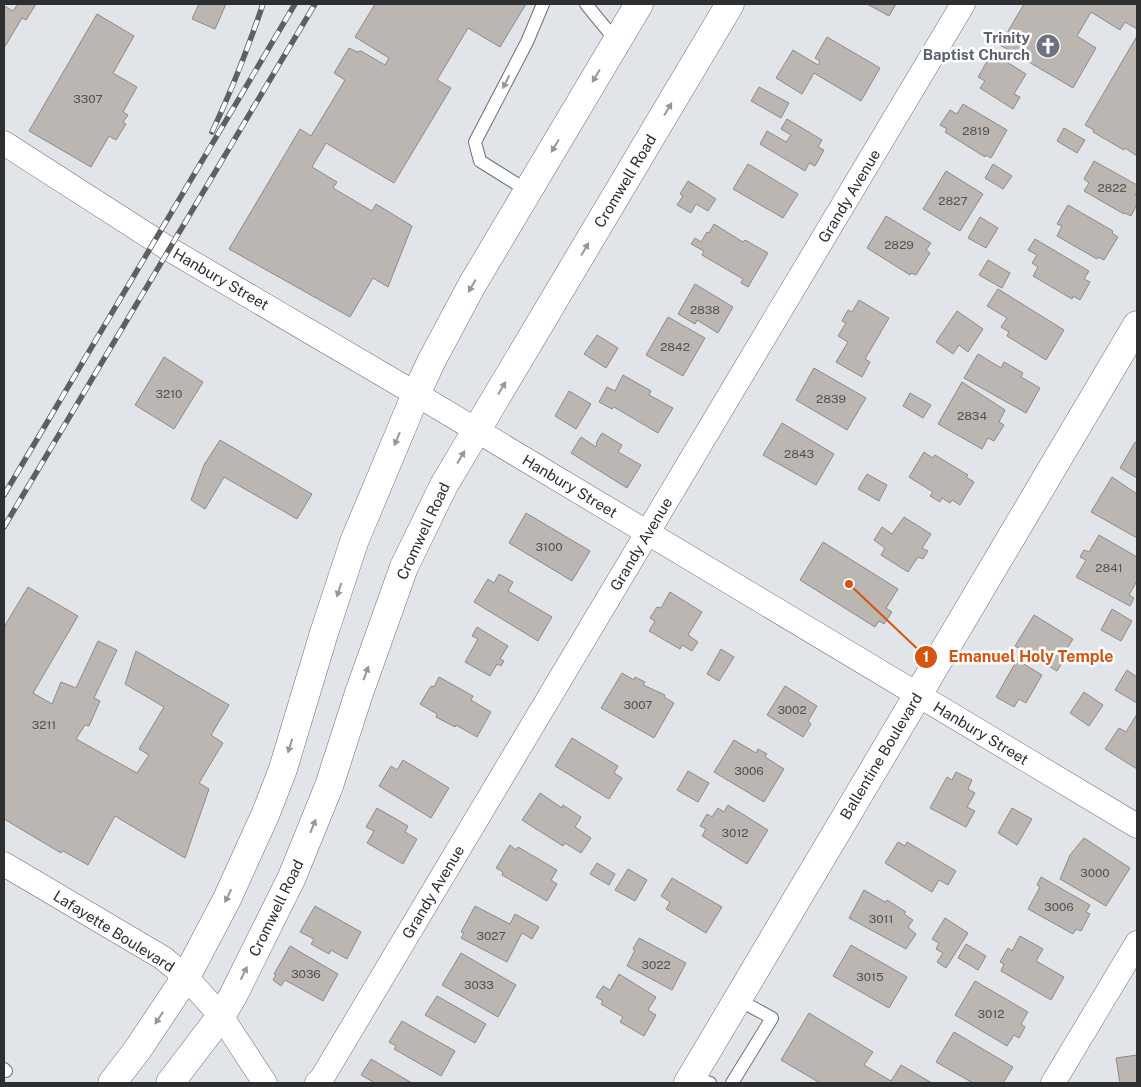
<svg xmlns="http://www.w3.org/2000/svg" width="1141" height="1087" viewBox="0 0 1141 1087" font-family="'Public Sans',sans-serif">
	<rect width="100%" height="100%" fill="#e1e4e9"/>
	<path fill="#bcb6b3" stroke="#8f8a86" d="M18,4H36L26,20L22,18L4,48V6L13,11Z
		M199,4H226L215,29L192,19Z
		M375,4H526L500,47L468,28L437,80L451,88L394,183L326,143L312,167L337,182L333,188L372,211L376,204L412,226L388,287L373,278L350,317L229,249L300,129L311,136L345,80L334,73L349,48L357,52L361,51L385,65L389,58L355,37Z
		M867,4H896L889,16Z
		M1024,4H1137V29L1125,22L1120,30L1091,12L1077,36L1096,48L1073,88L1000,45Z
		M97,14L134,36L113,73L137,87L123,112L128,115L123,122L126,124L116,140L109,136L91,167L29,131Z
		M1137,36V156L1125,148L1124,150L1093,132L1094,130L1085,125Z
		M827,37L880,68L861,101L814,73L802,94L776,78L793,50L818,65L820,61L815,58Z
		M992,53L1026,74L1014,94L1020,97L1013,109L980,88L985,81L978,77Z
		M759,87L789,103L781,118L751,101Z
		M963,104L1007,130L991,158L986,155L985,157L945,132L947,129L940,125L950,110L957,114Z
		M787,119L822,140L818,147L824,150L815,166L809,163L805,171L760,144L767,131L786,142L791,135L781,129Z
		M1064,128L1085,140L1077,153L1057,141Z
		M1094,161L1137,185V192L1135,195L1137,196V204L1131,216L1125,213L1124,214L1084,191L1089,183L1084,179Z
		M748,164L798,194L783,218L733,189Z
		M993,164L1012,176L1003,189L985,178Z
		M946,171L983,194L960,231L923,209Z
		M688,181L716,199L708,211L696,204L691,213L677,205L683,196L680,194Z
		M1068,205L1113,231L1112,233L1118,237L1104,260L1098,257L1097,259L1057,236L1062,226L1057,224Z
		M886,216L931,243L926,250L930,253L916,275L911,273L910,275L867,248Z
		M980,217L998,228L986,248L968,238Z
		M714,224L743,242L745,240L768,253L748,287L741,283L743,279L702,255L704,251L691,244L695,238L701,242L707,232L709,233Z
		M1035,239L1089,271L1084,279L1090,282L1080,300L1073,296L1072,299L1033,276L1038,267L1032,263L1037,255L1028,250Z
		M988,260L1010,273L1002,288L979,275Z
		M695,284L733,307L718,333L697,320L695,324L678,314Z
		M998,289L1064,330L1046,360L1007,336L1009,332L1001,327L1007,318L987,306Z
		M859,300L889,318L865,359L870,362L862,377L836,362L848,342L838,336L846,323L842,321L848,310L852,312Z
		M957,311L983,329L968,352L959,345L953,354L936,342Z
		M668,317L705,338L683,376L646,355Z
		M597,335L618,348L606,368L584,354Z
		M978,354L1001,368L1004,362L1023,373L1021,377L1040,388L1026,413L964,378Z
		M164,357L203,382L174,429L135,405Z
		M814,368L866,398L847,430L796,400Z
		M623,375L651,391L649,395L673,408L658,433L614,407L612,409L599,402L607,387L615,391Z
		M962,382L1005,410L999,422L1004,425L994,441L988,438L982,449L938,424Z
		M569,391L591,404L576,429L555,416Z
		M910,393L931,405L923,418L903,406Z
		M782,423L834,454L816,485L763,455Z
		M602,433L622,445L618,452L641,465L627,488L571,453L581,437L596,447L597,444L596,443Z
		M220,440L312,494L297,519L224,477L205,509L191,500L204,465Z
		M1135,442L1137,443V478L1120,468Z
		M924,452L933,458L935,455L968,475L966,477L974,482L960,505L952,500L950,503L942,498L940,502L930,496L933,492L909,477Z
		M867,474L887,485L879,501L858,489Z
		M1112,477L1137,494V538L1091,512Z
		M526,513L590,551L572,581L509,543Z
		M904,517L931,534L922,548L928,551L923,559L918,557L908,572L881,555L885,548L874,540L882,527L892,534Z
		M1099,535L1137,557V581L1129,595L1134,598L1130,606L1076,577L1086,560L1080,557L1084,550L1089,552Z
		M823,542L898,589L886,608L892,612L884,624L879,621L875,627L800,580Z
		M499,574L513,582L508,591L552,617L538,641L474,602L488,579L494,583Z
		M28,587L78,616L33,693L52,704L61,682L76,688L98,641L117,650L94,698L100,701L89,726L85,725L76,739L137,773L149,755L139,749L164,707L125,684L136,651L229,705L211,735L223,743L199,783L209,789L185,858L115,816L88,865L63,851L61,853L4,819V627Z
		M670,592L702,612L688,635L698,642L692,651L682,645L680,649L649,631L655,621L650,618L657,607L661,608Z
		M1112,609L1132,621L1121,641L1101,630Z
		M1034,615L1073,639L1064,653L1067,655L1057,671L1015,646Z
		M477,627L508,646L500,659L504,661L501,666L497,664L490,676L465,662L478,639L472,636Z
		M721,649L734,657L719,681L707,674Z
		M1017,660L1042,675L1026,703L1019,699L1014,707L996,697Z
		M1127,670L1137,677V703L1115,690Z
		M622,673L634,680L635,677L645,682L643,685L665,695L664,697L674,703L654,738L601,708Z
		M439,677L473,696L471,700L491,712L477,737L456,725L455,727L436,717L437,714L420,704L431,686L434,687Z
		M785,686L817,706L808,721L811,724L803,737L767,715Z
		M1084,692L1103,705L1089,726L1070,713Z
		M1137,714V769L1105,749L1119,728L1126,732Z
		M572,738L618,766L614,773L622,778L609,799L555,766Z
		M734,740L756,753L758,749L767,754L765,757L784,769L764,802L714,772Z
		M403,760L449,788L431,818L379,786L391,766L397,770Z
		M688,771L709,783L698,802L677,790Z
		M956,772L972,780L968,789L975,793L967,807L975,811L966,827L930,808L947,777L952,780Z
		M540,793L562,808L563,805L581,817L575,827L591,838L581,853L565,843L563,846L522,820Z
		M728,805L768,830L747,864L702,836L706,829L700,826L707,814L712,817L718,808L724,812Z
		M377,808L408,826L405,832L417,839L403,864L367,843L374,831L366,827Z
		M1012,808L1032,819L1017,845L998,833Z
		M1084,838L1130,868L1106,906L1060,879L1070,855Z
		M898,842L905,846L907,842L956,871L948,885L939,880L932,892L885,863Z
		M510,845L516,850L518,847L557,870L551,880L557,884L547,901L502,875L503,872L496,868Z
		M597,863L615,874L609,885L590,874Z
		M628,869L647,880L635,901L615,890Z
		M1041,877L1090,905L1086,912L1090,914L1081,931L1076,929L1073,934L1028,909L1040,887L1037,885Z
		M672,878L722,907L706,933L666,909L670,902L661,896Z
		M864,890L885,902L887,900L906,912L904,914L913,920L908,927L916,934L906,949L849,918Z
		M315,906L361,932L347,959L331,950L329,954L311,944L314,939L300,932Z
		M475,906L510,924L515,914L539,927L532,939L522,933L507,962L461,938L464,933L461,932Z
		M945,918L968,933L946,968L937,962L943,953L936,949L939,943L932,939Z
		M1020,936L1043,949L1036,961L1064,977L1051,1000L1001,971L1004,964L1000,962L1008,948L1012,951Z
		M639,938L686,963L672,990L627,966L635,950L633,949Z
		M966,944L986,956L978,970L958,958Z
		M851,945L907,977L889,1008L833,976Z
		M290,946L338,974L323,1001L285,980L281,986L273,980L276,975L274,974Z
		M461,953L516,985L498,1017L442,985Z
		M619,974L656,997L648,1010L656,1015L644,1036L620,1022L623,1017L601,1004L603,1001L596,997L603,986L610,990Z
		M975,981L1028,1012L1021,1024L1025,1027L1019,1038L1014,1035L1007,1046L955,1015Z
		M437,996L486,1024L475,1043L425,1015Z
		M809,1013L873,1052L864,1065L891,1081L901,1065L932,1083H820L781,1060Z
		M402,1021L455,1051L441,1076L394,1049L396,1046L389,1042Z
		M954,1032L1013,1067L1003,1083H973L936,1062Z
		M1137,1055V1083H1120L1116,1058Z
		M371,1059L412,1083H375L361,1075Z"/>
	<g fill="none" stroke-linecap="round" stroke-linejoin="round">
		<defs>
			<path id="service" d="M586,4L617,42
				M528,191L480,161L475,142L527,42L543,4
				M4,1069L6,1071
				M692,1077L710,1083
				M732,1083L772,1018L737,999"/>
			<path id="minor" d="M4,143L169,249L416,394L1137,826
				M4,864L163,958L186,977L221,1016L265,1083
				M317,1083L322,1078L963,4
				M1053,1083L1137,943"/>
			<path id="tertiary" d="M112,1083L138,1049L186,977L227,899L266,813L283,769L324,633L354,542L416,394L432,360L472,285L639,4
				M170,1083L221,1016L233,996L292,877L329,786L359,693L404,567L444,485L730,4"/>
			<path id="secondary" d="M688,1083L1137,325"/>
		</defs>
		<use href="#service" stroke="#6d7075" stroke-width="14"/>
		<use href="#minor" stroke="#6d7075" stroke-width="25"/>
		<use href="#tertiary" stroke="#6d7075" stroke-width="29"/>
		<use href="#secondary" stroke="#6d7075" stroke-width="29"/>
		<use href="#service" stroke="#fff" stroke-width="12"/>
		<use href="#minor" stroke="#fff" stroke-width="24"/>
		<use href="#tertiary" stroke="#fff" stroke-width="28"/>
		<use href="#secondary" stroke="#fff" stroke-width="28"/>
		<defs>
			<path id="rail" d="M212,132C232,90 248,48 263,4
				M4,495L295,4
				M4,527L315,4"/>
		</defs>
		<use href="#rail" stroke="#5d5f62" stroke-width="5.5"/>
		<use href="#rail" stroke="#fff" stroke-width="4" stroke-dasharray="11" stroke-linecap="butt"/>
	</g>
	<defs><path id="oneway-solid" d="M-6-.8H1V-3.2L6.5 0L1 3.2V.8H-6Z" transform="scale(1.25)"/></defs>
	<g fill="#969798">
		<use href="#oneway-solid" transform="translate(596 76) rotate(121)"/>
		<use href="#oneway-solid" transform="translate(506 82) rotate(117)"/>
		<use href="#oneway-solid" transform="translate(668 109) rotate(-59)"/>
		<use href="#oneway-solid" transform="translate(555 146) rotate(121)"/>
		<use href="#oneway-solid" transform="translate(585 249) rotate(-59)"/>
		<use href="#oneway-solid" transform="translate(472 286) rotate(120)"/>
		<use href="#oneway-solid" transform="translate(502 388) rotate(-59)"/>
		<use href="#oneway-solid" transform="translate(397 439) rotate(113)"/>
		<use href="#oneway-solid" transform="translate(461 457) rotate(-59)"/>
		<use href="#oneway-solid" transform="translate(339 590) rotate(108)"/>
		<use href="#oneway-solid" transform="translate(366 673) rotate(-70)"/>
		<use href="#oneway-solid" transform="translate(290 746) rotate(107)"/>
		<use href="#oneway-solid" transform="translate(313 826) rotate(-68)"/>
		<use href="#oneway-solid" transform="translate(228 896) rotate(116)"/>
		<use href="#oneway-solid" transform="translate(244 973) rotate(-64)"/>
		<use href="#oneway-solid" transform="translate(159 1018) rotate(123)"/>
	</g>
	<defs>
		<symbol id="church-disc" viewBox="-11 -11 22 22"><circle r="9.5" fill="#6b7280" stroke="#fff"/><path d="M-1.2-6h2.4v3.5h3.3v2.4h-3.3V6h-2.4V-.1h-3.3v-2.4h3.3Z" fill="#fff"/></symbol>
	</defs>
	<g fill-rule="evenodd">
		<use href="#church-disc" x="1034" y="32" width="28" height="28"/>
	</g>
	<g text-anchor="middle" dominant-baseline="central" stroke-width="5" stroke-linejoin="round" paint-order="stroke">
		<g font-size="12" fill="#525152">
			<text x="88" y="99">3307</text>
			<text x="976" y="131">2819</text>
			<text x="1112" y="188">2822</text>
			<text x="953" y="201">2827</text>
			<text x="899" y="245">2829</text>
			<text x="705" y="310">2838</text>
			<text x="675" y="347">2842</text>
			<text x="169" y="394">3210</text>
			<text x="831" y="399">2839</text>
			<text x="972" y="416">2834</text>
			<text x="799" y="454">2843</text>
			<text x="549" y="547">3100</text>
			<text x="1109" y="568">2841</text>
			<text x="638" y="705">3007</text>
			<text x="792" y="710">3002</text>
			<text x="44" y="725">3211</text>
			<text x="749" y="771">3006</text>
			<text x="735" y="833">3012</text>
			<text x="1095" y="873">3000</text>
			<text x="1059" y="907">3006</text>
			<text x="881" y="919">3011</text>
			<text x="491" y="936">3027</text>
			<text x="656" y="965">3022</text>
			<text x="306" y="974">3036</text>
			<text x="870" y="977">3015</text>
			<text x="479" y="985">3033</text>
			<text x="991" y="1014">3012</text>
		</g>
		<g font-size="15" font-weight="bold" fill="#5b616d" stroke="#fff" text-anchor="end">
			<text x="1030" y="37">Trinity<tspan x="1030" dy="17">Baptist Church</tspan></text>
		</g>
		<g font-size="15" fill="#2e2f31" stroke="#fff">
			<text transform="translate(625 181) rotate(-59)">Cromwell Road</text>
			<text transform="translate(849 196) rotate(-59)">Grandy Avenue</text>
			<text transform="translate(221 279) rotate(30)">Hanbury Street</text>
			<text transform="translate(570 486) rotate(31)">Hanbury Street</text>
			<text transform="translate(423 531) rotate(-65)">Cromwell Road</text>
			<text transform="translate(641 544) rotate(-59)">Grandy Avenue</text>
			<text transform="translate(981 733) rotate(31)">Hanbury Street</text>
			<text transform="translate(881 756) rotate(-59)">Ballentine Boulevard</text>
			<text transform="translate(433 892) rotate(-59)">Grandy Avenue</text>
			<text transform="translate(276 908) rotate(-64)">Cromwell Road</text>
			<text transform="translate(114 931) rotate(32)">Lafayette Boulevard</text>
		</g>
	</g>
	<path fill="none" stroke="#d55510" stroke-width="2" d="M849 584L926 657"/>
	<g fill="#d55510" stroke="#fff" stroke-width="2">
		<circle cx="849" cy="584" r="5"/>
		<circle cx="926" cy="657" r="12"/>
	</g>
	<g font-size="15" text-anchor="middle" font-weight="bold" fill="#fff">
		<text x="926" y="662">1</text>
	</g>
	<g font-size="16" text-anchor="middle" font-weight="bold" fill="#d55510" stroke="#fff" stroke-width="5" stroke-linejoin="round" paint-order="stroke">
		<text x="1031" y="662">Emanuel Holy Temple</text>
	</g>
	<rect width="1141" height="1087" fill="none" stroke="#2e2f31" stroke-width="10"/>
</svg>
